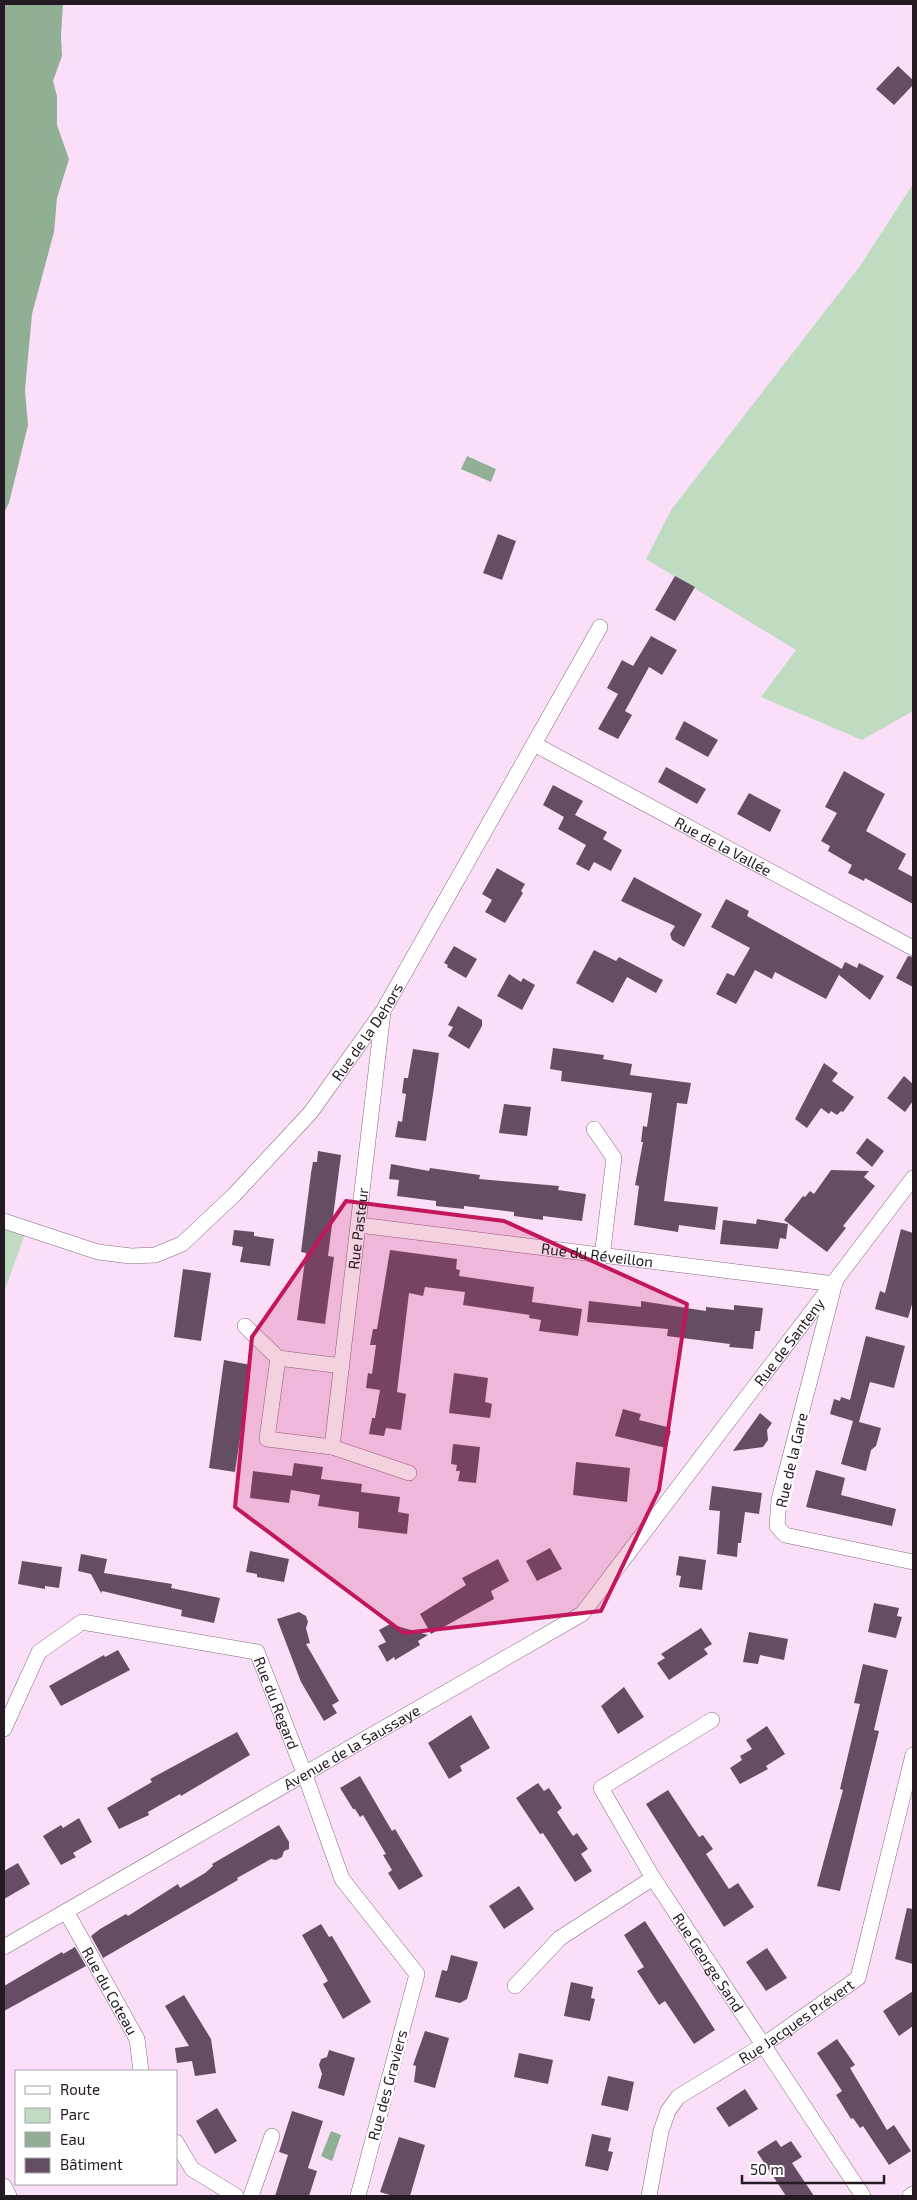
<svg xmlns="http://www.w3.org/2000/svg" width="917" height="2200" viewBox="0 0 917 2200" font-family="'Exo 2',sans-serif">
	<rect width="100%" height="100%" fill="#fbdff9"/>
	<path fill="#bfdcc3" d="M913,184V711L862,740L761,697L796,650L646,559L671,510L860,266Z
		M4,1219L28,1225L4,1293Z"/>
	<path fill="#90af95" d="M4,4H63L61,35L62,56L53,81L57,96V125L69,159L57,198L54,232L32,314L25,390L28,425L9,503L4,513Z
		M467,456L496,469L491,482L461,469Z
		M331,2131L341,2135L332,2161L321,2156Z"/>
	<path fill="#654e64" d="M898,66L913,80V85L894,105L876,89Z
		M498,534L516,541L502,580L483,573Z
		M675,576L695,587L675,621L655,610Z
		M651,636L677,650L662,675L649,667L625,711L632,715L618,739L598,729L618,694L607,688L622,660L633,666Z
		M684,721L718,740L708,757L675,739Z
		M666,767L706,789L697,804L658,782Z
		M844,771L885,794L866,831L906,854L898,869L913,877V904L865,878L864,881L848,873L852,865L828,851L830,846L821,841L837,813L825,807Z
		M553,785L583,801L575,815L607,832L603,839L622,850L611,871L594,862L589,871L576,864L586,845L558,829L564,817L543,805Z
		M749,793L781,810L770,832L737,814Z
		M497,868L525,884L521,891L523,893L505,923L485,912L492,900L482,894Z
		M634,877L702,914L684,947L672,940L670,934L675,926L621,901Z
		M726,899L749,911L747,916L842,969L826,999L775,972L772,979L755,970L736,1004L716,994L727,973L734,976L750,948L711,927Z
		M454,946L477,959L466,978L447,967L448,965L444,963Z
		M594,950L616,961L619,957L663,980L656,993L627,977L613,1003L576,983Z
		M908,956L913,957V987L896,978Z
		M845,962L857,968L859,963L884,976L870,1000L839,975Z
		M509,974L521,982L523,978L535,985L522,1010L497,996Z
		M458,1006L482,1020V1026L469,1049L448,1036L453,1027L448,1025Z
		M553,1048L604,1055L603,1059L632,1064L630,1075L691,1083L687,1104L677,1103L664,1201L718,1207L715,1230L679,1225L678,1232L634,1225L639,1186L635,1185L643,1142H641L643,1126L647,1127L652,1093L561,1081L562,1071L550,1069Z
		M413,1049L439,1053L426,1141L395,1137L398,1121L402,1122L406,1094L402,1093L404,1078H408Z
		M824,1063L838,1073L832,1081L854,1097L843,1112L841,1111L837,1115L831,1111L829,1114L821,1108L807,1128L795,1119Z
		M904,1076L913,1084V1101L905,1112L887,1098Z
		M504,1104L531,1107L527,1136L499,1133Z
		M867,1138L884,1151L872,1167L856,1153Z
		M318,1151L341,1155L328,1256L334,1257L325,1324L297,1320L306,1253L301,1252L311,1173L313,1162H317Z
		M391,1164L429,1171L430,1168L480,1175L479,1179L559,1186L558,1190L586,1194L582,1221L543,1216V1220L514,1216V1212L464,1206V1209L436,1206V1201L397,1196L399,1180L389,1179Z
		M831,1170L869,1171L864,1177L875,1186L843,1226L846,1228L827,1252L784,1220L803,1196L805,1197L810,1191L814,1194Z
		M757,1219L788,1224L786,1239L780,1238L778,1249L720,1244L723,1220L756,1224Z
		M901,1229L913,1233V1301L908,1318L875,1309L880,1291L885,1293Z
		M234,1230L254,1232V1236L274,1239L270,1266L240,1262L243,1247L232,1245Z
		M390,1250L457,1259L456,1269L460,1270L459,1276L534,1287L532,1302L582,1309L578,1336L539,1331L541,1320L529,1318L531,1307L530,1315L463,1305L465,1292L425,1287L423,1296L409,1293L397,1392L406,1394L401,1430L386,1428L384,1436L369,1434L372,1418H375L380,1390L366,1388L368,1373L372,1374L376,1345H370L373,1329H377Z
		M183,1269L211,1273L201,1341L174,1337Z
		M589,1301L641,1307V1301L706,1311V1307L734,1310V1305L763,1308L760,1331H755L753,1349L729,1347L730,1344L667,1336L668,1329L587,1322Z
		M866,1336L905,1346L894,1388L870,1382L859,1422L881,1428L876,1446L871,1450L866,1471L841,1464L853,1421L830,1414L834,1399L840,1401L841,1397L850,1400Z
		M224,1360L251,1365L235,1472L209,1468Z
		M454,1373L488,1378L485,1402L492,1404L490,1418L449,1413Z
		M623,1409L641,1414L639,1420L667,1427V1430L671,1431L666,1448L615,1436Z
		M760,1413L772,1423L767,1430L768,1440L763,1447L733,1451Z
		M453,1444L480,1447L476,1483L458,1481L460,1471H456L457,1465L451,1464Z
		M576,1462L630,1468L627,1502L573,1495Z
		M294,1463L323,1467L321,1479L362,1484L361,1492L400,1497L398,1512L409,1514L407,1534L358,1528L359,1512L318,1506L320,1495L291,1490L289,1503L250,1498L253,1471L292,1476Z
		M816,1470L845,1478L841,1495L896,1509L892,1526L806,1507Z
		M712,1486L762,1493L759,1514L745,1512L741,1543H738L737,1557L717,1554L720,1511L709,1510Z
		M550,1548L562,1569L537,1581L526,1561Z
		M250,1551L289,1559L284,1582L257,1577V1574L246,1572Z
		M81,1554L107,1559L104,1573L172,1584L171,1588L220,1598L214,1623L181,1616L182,1610L102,1591L101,1593L91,1574L78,1571Z
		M679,1556L706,1560L702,1590L679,1587L681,1576L676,1575Z
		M498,1559L509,1581L491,1591L494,1599L431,1634L420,1614L466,1585L462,1578Z
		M22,1561L62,1567L59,1588L45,1586V1589L18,1584Z
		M874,1603L899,1608L897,1616L902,1617L896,1638L868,1632Z
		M299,1612L306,1616L308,1622L306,1628L310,1643L306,1644L339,1701L332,1705L337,1713L324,1721L301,1682L277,1619Z
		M390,1624L428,1635L418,1641L420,1645L395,1660L394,1657L387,1662L378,1646L386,1642L379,1630Z
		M701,1628L712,1644L704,1649L708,1654L669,1680L657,1663L665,1658L661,1654Z
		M749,1632L788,1639L784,1660L760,1655L758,1664L743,1662Z
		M118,1650L130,1670L61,1706L49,1686L104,1655L105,1657Z
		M863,1664L888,1670L874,1730L879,1731L840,1891L817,1886L843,1790L840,1789L860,1704L854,1703Z
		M624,1687L644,1717L618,1734L601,1706Z
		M471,1715L490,1748L460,1766L462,1771L449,1779L428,1743Z
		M767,1726L785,1754L766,1766L768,1769L740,1784L730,1768L742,1760L740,1756L752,1749L746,1740Z
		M237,1732L250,1755L181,1796L180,1794L148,1812L149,1815L119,1829L107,1808L152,1782L150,1779Z
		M360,1776L392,1831L395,1829L423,1876L399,1890L388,1873L392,1870L383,1855L386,1854L363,1815L360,1817L355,1809H353L340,1788Z
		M538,1783L544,1791L549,1788L562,1808L557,1812L573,1836L577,1833L588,1849L581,1854L592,1871L575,1882L543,1833L540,1834L516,1798Z
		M668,1790L699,1837L703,1835L713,1849L706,1854L729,1889L738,1883L754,1907L724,1927L646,1804Z
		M79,1818L92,1842L73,1853L76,1857L61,1865L43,1836L61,1825L63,1828Z
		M279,1825L289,1842V1849L284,1851L282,1857L276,1860L271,1859L237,1878L238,1880L103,1958L91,1936L100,1929L126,1914L128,1916L178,1884L180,1888L205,1873L213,1866L212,1864Z
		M18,1863L30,1884L4,1899V1871Z
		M519,1886L534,1909L504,1929L489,1906Z
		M907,1908L913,1909V1964L895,1959Z
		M645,1921L715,2030L694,2044L665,2001L659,2005L637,1971L644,1967L624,1935Z
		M321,1924L329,1937L332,1936L371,2002L343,2019L323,1984L328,1981L302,1935Z
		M75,1947L86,1966L4,2011V1986L62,1952L63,1954Z
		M767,1948L787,1978L766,1991L746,1962Z
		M451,1955L478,1962L467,1999L460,2003L435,1997L442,1970L447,1971Z
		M571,1982L593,1987L591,1998L595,1999L590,2021L564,2016Z
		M913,1991V2026L899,2036L883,2011Z
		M184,1995L211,2039L216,2073L195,2076L192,2061L177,2063L175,2048L189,2046L165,2006Z
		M425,2031L449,2038L435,2088L414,2082L416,2066L413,2065Z
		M837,2039L855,2065L850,2068L887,2130L894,2125L911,2151L889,2165L863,2126L860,2128L853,2118L851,2119L836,2095L842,2091L817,2053Z
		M329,2050L355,2058L344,2096L318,2088L322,2074L319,2065L321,2059L327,2057Z
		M519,2053L553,2060L548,2084L514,2077Z
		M608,2076L634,2082L628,2111L601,2105Z
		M745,2089L758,2109L729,2127L716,2108Z
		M217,2108L237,2141L215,2154L196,2121Z
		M292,2111L323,2121L308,2168L317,2171L309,2196H275L288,2155L279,2152Z
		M592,2134L611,2138L608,2151L613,2152L608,2171L585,2166Z
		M399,2137L425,2145L410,2196H393L380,2192Z
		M776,2140L781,2147L791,2141L802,2157L792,2163L814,2196H786L757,2152Z"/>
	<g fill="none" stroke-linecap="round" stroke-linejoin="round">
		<defs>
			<g id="minor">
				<path id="s1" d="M534,744L913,948"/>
				<path d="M594,1129L614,1158L602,1257"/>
				<path id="s2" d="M4,1221L98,1252L131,1256L155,1255L182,1244L234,1195L311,1112L383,1011L600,627"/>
				<path id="s3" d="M359,1225L835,1284"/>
				<path d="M833,1290L779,1500L777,1526L785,1535L913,1562"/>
				<path d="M245,1326L278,1358"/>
				<path d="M342,1366L278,1358L267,1439L332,1447L409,1473"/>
				<path id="s4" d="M332,1447L383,1012"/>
				<path id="s5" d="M712,1720L601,1788L653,1878L863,2196"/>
				<path id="s6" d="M4,1729L39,1652L82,1622L257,1652L305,1775L342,1879L417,1974L358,2196"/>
				<path id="s7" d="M67,1913L137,2039L141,2071"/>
				<path id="s8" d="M4,1947L582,1614L913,1178"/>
				<path d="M515,1986L560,1938L653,1878"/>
				<path d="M176,2142L192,2169L236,2196"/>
				<path d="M4,2186L9,2196"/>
				<path d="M251,2196L272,2136"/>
				<path id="s9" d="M649,2196L661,2131L668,2111L678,2097L762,2046L858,1978L913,1755"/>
				<path d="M910,2196L913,2194"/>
			</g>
		</defs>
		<use href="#minor" stroke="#836b81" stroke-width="16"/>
		<use href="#minor" stroke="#fff" stroke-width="15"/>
	</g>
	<path fill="#c2185b" fill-opacity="0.2" stroke="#c2185b" stroke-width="4" stroke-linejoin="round" d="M346,1201L504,1221L687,1304L659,1490L601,1611L404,1633L235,1507L252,1337Z"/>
	<g text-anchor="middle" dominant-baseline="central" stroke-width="5" stroke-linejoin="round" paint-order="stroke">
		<g font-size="15" fill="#241a23" stroke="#fff">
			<text stroke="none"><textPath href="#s1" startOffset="215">Rue de la Vallée</textPath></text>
			<text stroke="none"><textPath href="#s2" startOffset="468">Rue de la Dehors</textPath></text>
			<text stroke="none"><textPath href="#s4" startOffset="220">Rue Pasteur</textPath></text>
			<text stroke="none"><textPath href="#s3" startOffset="240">Rue du Réveillon</textPath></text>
			<text stroke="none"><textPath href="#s8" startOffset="1009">Rue de Santeny</textPath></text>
			<text transform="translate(791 1460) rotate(-77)">Rue de la Gare</text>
			<text stroke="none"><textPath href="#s6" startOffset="369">Rue du Regard</textPath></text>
			<text stroke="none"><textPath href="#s8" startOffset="401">Avenue de la Saussaye</textPath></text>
			<text stroke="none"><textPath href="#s5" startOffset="335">Rue George Sand</textPath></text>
			<text stroke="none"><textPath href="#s7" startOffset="89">Rue du Coteau</textPath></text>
			<text stroke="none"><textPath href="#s9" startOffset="245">Rue Jacques Prévert</textPath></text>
			<text transform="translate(387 2085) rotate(-75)">Rue des Graviers</text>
		</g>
	</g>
	<rect width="917" height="2200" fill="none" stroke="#241a23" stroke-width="10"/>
	<rect x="15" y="2070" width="162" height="115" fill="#ffffff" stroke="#a7a3a7"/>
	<rect x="25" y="2086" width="25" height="8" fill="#ffffff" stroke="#a7a3a7"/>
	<text x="60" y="2095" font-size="15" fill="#241a23">Route</text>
	<rect x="25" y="2108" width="25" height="15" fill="#bfdcc3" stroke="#a7a3a7"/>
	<text x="60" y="2120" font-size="15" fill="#241a23">Parc</text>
	<rect x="25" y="2132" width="25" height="15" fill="#90af95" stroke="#a7a3a7"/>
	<text x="60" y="2145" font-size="15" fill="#241a23">Eau</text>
	<rect x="25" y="2158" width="25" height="15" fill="#654e64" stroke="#a7a3a7"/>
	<text x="60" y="2170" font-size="15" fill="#241a23">Bâtiment</text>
	<path d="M742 2175v8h142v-8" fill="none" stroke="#241a23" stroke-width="2.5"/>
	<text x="750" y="2175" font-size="15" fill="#241a23" stroke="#ffffff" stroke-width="4" paint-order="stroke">50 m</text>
</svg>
